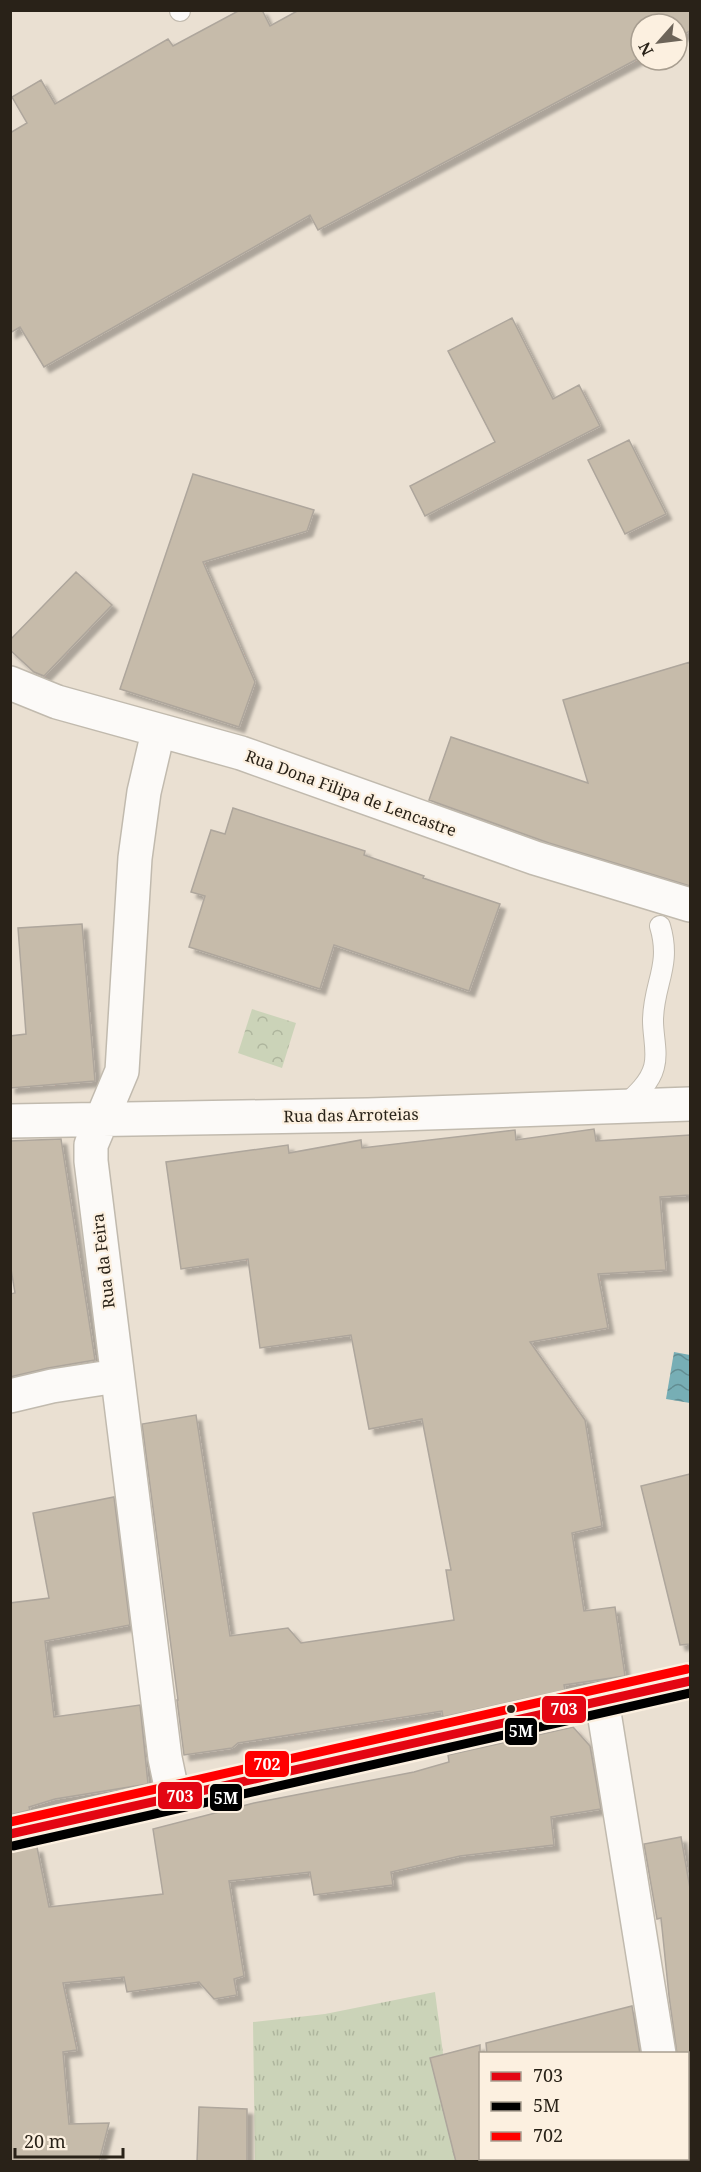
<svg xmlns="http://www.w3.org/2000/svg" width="701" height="2172" viewBox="0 0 701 2172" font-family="'Noto Serif',serif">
	<defs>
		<pattern id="grass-tufts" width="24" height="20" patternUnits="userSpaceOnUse" patternTransform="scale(1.5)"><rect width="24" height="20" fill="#cbd3b8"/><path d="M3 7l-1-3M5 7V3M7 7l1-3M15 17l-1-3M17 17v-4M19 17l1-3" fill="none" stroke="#aeb59d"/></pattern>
		<pattern id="park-crowns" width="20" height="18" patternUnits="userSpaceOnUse" patternTransform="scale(1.5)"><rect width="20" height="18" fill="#cbd3b8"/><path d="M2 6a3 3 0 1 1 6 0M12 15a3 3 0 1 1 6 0" fill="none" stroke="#aeb59d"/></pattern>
		<pattern id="water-waves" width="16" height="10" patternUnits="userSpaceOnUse" patternTransform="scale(1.5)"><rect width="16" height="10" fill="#77aeb5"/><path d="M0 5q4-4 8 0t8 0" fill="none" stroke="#628d92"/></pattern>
		<filter id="shadow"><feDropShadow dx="5.5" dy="5.5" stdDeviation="1.5" flood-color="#0004"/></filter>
	</defs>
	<rect width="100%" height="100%" fill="#eae0d2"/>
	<path fill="url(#grass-tufts)" d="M435,1992L457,2161H255L253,2022L325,2014Z"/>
	<path fill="url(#park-crowns)" d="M252,1009L296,1023L282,1068L238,1053Z"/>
	<path fill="url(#water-waves)" d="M674,1352L690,1355V1403L666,1399Z"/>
	<path fill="#c6bbaa" stroke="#aea69c" stroke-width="1.5" filter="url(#shadow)" d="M240,10H262L270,26L299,10H690V31L677,38V24H641V57L318,230L310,215L44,367L20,327L10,333V133L27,123L12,97L41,80L55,104L168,39L173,46Z
		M512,318L553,399L579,385L600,426L425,516L410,486L495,442L448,351Z
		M629,440L666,514L625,534L588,460Z
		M193,474L314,510L307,531L203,562L255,682L239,727L120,689Z
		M76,572L112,605L44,676L34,672L10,650V640Z
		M690,662V886L549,843L429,800L451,737L588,783L563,700Z
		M233,808L365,851L364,855L424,876L423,878L500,904L469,991L334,945L320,989L189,947L205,896L191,892L211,830L225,834Z
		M82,924L95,1081L10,1088V1036L26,1034L18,928Z
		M594,1129L596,1141L690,1135V1195L660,1197L666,1270L598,1274L608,1328L530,1342L585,1420L602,1526L572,1533L584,1611L615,1607L625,1676L564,1685L565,1690L443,1717L442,1711L238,1743L232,1748L184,1755L177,1700H178L142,1424L196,1415L230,1636L288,1628L301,1643L454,1620L446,1570H451L422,1419L369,1429L351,1335L260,1348L248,1259L181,1269L166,1162L288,1145L289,1153L361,1140L362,1148L515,1130L516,1140Z
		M61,1139L95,1360L48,1368L10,1377V1294L15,1293L10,1263V1141Z
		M690,1474V1644L680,1645L641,1486Z
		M114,1497L130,1625L45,1641L54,1717L140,1705L148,1784L55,1799L29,1807L30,1810L10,1815V1603L49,1598L33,1513Z
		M573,1727L590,1746L601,1809L551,1817L554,1845L460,1856L391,1872L393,1885L314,1895L310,1872L229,1881L244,1976L234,1979L237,1995L214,1999L199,1982L127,1992L124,1977L63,1983L77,2050L63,2052L69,2124L109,2123L99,2162H10V1852L37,1847L49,1907L163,1894L153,1829L254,1803L414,1772L449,1762L448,1755Z
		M681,1837L690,1888V2054H677L669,1996L661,1918L657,1919L644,1844Z
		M632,2006L640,2054H487L486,2043Z
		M480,2045V2162H456L430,2058Z
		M199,2107L247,2109V2162H197Z"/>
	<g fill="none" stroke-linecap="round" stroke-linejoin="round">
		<defs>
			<path id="service" d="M180,11V10
				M623,1107C635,1096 650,1083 654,1067C658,1053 653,1036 653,1021C653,984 672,966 660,926"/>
			<path id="minor" d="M10,683L57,702L241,753L535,858L690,905
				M158,732L144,792L135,858L122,1071L91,1145V1161L165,1758L173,1796
				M10,1121L368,1115L690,1104
				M10,1396L52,1386L117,1376
				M602,1700L659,2054
				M676,2158V2162"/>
			<path id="secondary" d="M10,1834L690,1681"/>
		</defs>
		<use href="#service" stroke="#c1baae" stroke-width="22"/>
		<use href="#minor" stroke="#c1baae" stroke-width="36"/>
		<use href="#secondary" stroke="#c1baae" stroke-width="36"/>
		<use href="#service" stroke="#fcfaf8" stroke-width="20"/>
		<use href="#minor" stroke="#fcfaf8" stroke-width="33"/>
		<use href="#secondary" stroke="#fcfaf8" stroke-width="33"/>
		<defs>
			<path id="bus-1" d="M10,1834L690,1681"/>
			<path id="bus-2" d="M13,1846L690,1693"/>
			<path id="bus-3" d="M10,1822L687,1669"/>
		</defs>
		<use href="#bus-1" stroke="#fcf0e0" stroke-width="14"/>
		<use href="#bus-2" stroke="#fcf0e0" stroke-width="14"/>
		<use href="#bus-3" stroke="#fcf0e0" stroke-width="14"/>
		<use href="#bus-1" stroke="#e30613" stroke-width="9"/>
		<use href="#bus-2" stroke="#000" stroke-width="9"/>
		<use href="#bus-3" stroke="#f00" stroke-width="9"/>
	</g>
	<circle fill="#292218" stroke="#fcf0e0" stroke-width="2" cx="511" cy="1709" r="5"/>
	<g text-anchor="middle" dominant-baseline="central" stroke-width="4.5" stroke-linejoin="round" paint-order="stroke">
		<g font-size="16" fill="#292218" stroke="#fcf0e0">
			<text transform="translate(351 793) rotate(20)">Rua Dona Filipa de Lencastre</text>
			<text transform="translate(351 1115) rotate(-1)">Rua das Arroteias</text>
			<text transform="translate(103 1261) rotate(-97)">Rua da Feira</text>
		</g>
	</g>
	<g stroke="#fcf0e0" stroke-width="2">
		<rect x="541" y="1695" width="46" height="29" rx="6" fill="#e30613"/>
		<rect x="504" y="1717" width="34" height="29" rx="6" fill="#000"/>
		<rect x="244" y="1750" width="46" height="28" rx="6" fill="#f00"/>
		<rect x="157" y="1781" width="46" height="29" rx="6" fill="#e30613"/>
		<rect x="209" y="1783" width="34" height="29" rx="6" fill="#000"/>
	</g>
	<g font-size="16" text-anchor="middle" font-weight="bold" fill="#fff">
		<text x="564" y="1715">703</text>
		<text x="521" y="1737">5M</text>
		<text x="267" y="1770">702</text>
		<text x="180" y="1802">703</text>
		<text x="226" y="1804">5M</text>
	</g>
	<rect width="701" height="2172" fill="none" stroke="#292218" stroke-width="24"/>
	<rect x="479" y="2052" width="210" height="108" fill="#fcf0e0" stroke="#a89e90" stroke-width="1.5"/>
	<rect x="491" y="2072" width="30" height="9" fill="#e30613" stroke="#a89e90" stroke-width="1.5"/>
	<text x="533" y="2082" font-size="18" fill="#292218">703</text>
	<rect x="491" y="2102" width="30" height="9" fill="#000000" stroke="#a89e90" stroke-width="1.5"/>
	<text x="533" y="2112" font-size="18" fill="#292218">5M</text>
	<rect x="491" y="2132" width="30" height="9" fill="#ff0000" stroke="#a89e90" stroke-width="1.5"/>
	<text x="533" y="2142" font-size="18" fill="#292218">702</text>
	<g transform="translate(659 42) rotate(242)"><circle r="28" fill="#fcf0e0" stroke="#a89e90" stroke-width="1.5"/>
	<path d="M0-4.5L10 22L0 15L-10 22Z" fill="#6d6459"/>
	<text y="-9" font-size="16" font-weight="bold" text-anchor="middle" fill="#292218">N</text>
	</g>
	<path d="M15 2148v9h108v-9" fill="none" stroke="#292218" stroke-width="3"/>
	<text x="24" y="2148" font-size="18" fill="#292218" stroke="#fcf0e0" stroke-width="4.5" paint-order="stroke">20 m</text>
</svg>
